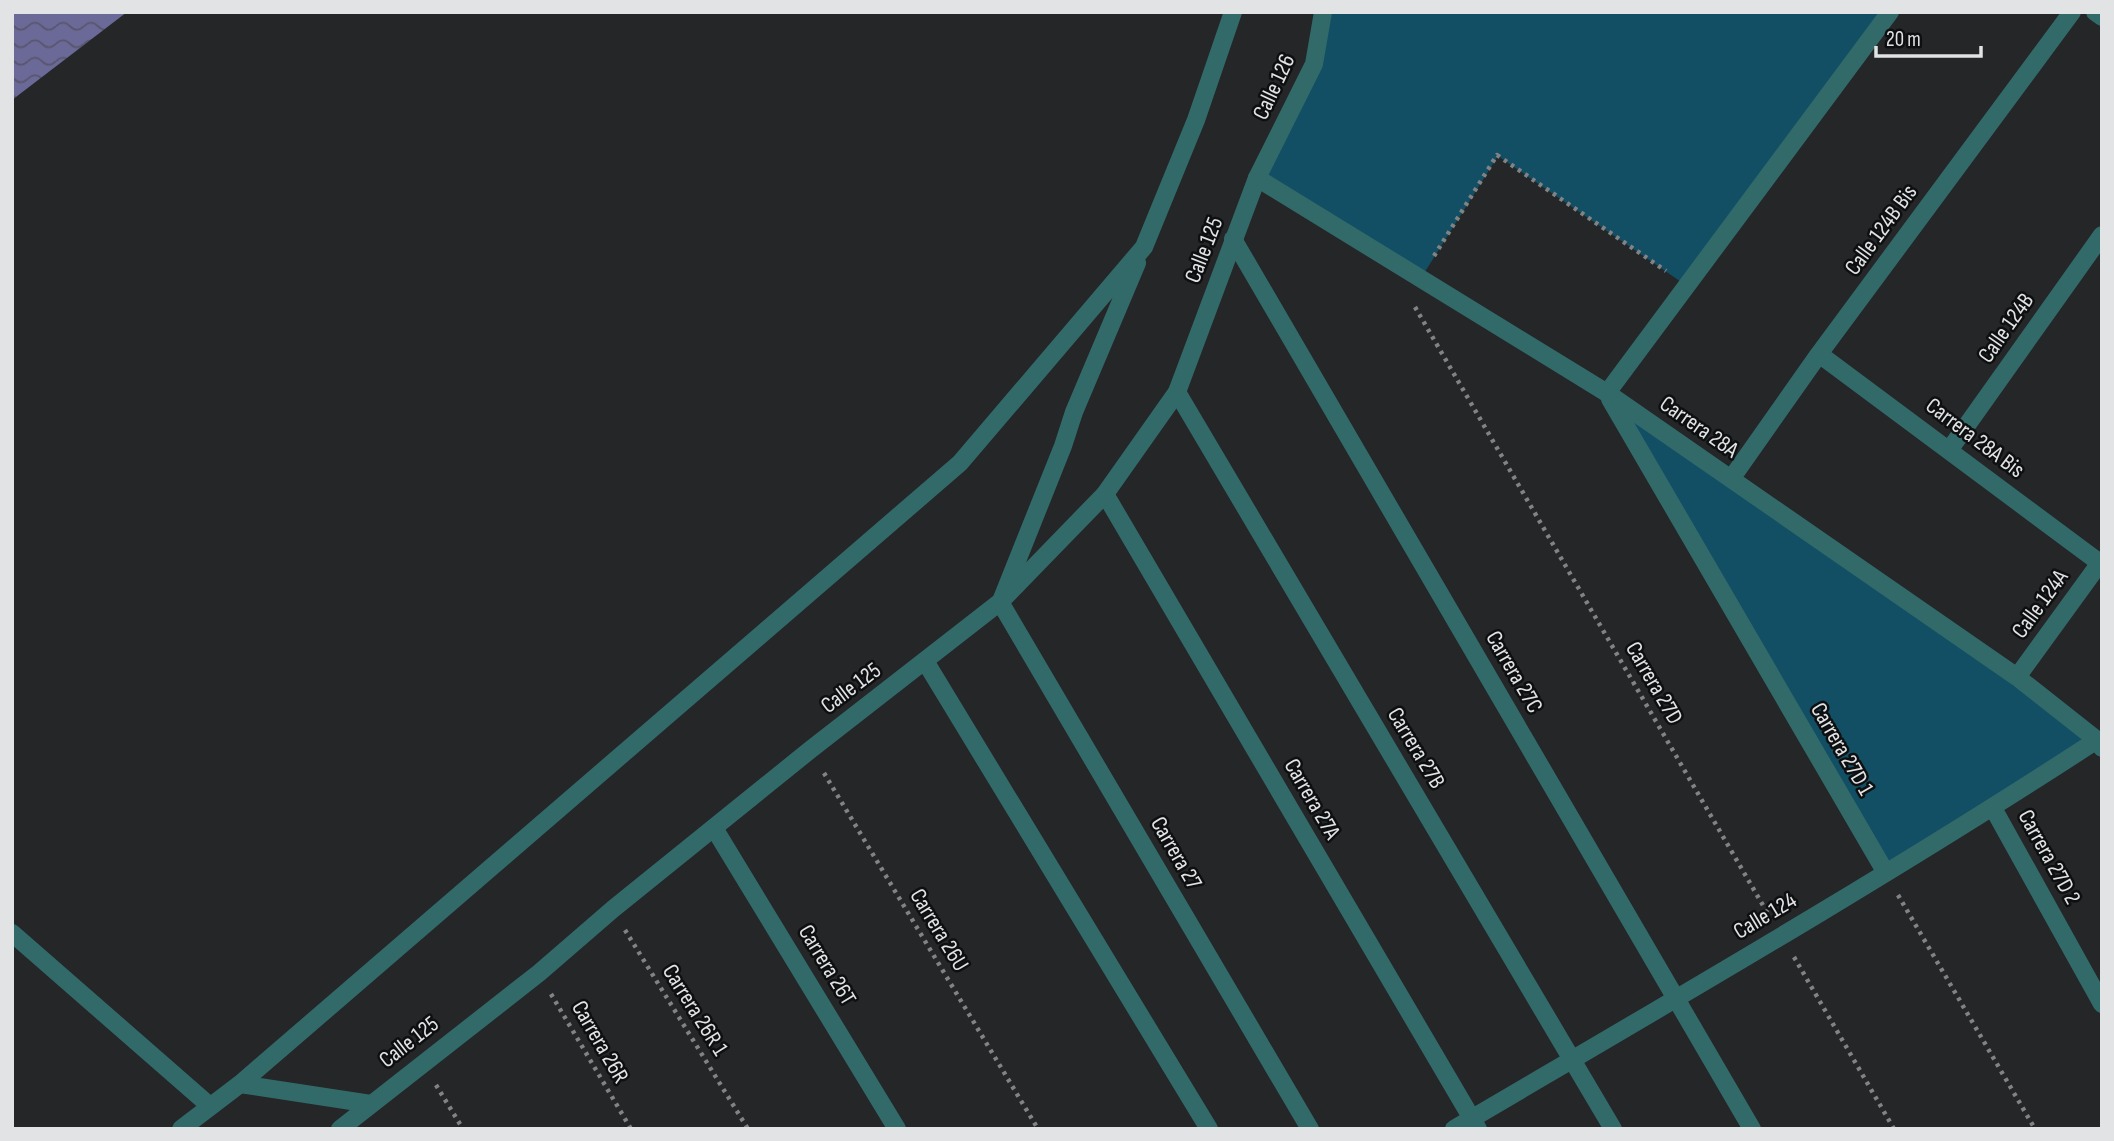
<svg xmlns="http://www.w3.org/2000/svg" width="2114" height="1141" viewBox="0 0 2114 1141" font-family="'Sofia Sans Condensed',sans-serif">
	<defs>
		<pattern id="water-waves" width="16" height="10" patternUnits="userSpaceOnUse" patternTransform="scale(1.75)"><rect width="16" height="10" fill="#6b6997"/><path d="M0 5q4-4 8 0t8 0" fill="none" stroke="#58566e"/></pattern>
	</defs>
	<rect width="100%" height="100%" fill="#242627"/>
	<path fill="#124f64" d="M1323,12H1890L1687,286L1498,156L1421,278L1257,178L1314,64Z
		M1607,393L2097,740L1886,873Z"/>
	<path fill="url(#water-waves)" d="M12,12H127L12,100Z"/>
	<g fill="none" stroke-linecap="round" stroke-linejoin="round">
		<path stroke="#818384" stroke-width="4.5" stroke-dasharray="3.5 5" stroke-linecap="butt" d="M1434,256L1497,155L1666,271
			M1415,307L1768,914
			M824,773L1038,1129
			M1898,895L2035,1129
			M625,930L748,1129
			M1794,957L1894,1129
			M551,994L631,1129
			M436,1085L463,1129"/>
		<path stroke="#326a6a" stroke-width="18" d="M1607,393L1890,12
			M12,933L210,1106"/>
		<path stroke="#326a6a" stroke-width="18" d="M2095,12L2102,17
			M1257,178L1607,393L2017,677L2097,740L2102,748
			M1233,239L1752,1129
			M1819,354L2100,563
			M1177,392L1613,1129
			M1610,399L1886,873
			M1950,449L2102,235
			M1731,479L1819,354L2072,12
			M1105,494L1478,1129
			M1001,601L1063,446L1074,412L1137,263
			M2017,677L2102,560
			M1993,808L2102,1004
			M714,828L897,1129
			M240,1084L371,1104
			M181,1129L240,1084L960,463L1144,247L1196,120L1233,12
			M1454,1129C1670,1002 1887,877 2097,740"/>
		<path stroke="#326a6a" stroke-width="18" d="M1000,602L1310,1129
			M925,661L1209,1129
			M340,1129L539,973L613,909L810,750L1000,602L1105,494L1177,392L1257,178L1314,64L1323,12"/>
	</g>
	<g text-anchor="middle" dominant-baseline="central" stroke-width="5" stroke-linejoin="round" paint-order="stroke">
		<g font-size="23" fill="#e1e3e4" stroke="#0e0f10">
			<text transform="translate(1274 87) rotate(-65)">Calle 126</text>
			<text transform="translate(1881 230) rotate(-54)">Calle 124B Bis</text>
			<text transform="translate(1204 250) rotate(-69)">Calle 125</text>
			<text transform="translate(2006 328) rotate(-55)">Calle 124B</text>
			<text transform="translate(1699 427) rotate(35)">Carrera 28A</text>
			<text transform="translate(1975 438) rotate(37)">Carrera 28A Bis</text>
			<text transform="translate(2040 604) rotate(-54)">Calle 124A</text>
			<text transform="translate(1514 672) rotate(60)">Carrera 27C</text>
			<text transform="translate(1654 683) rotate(60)">Carrera 27D</text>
			<text transform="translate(851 688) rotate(-37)">Calle 125</text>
			<text transform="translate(1416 748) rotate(59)">Carrera 27B</text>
			<text transform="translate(1842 749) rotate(60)">Carrera 27D 1</text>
			<text transform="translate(1312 799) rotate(60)">Carrera 27A</text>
			<text transform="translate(1176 853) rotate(60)">Carrera 27</text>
			<text transform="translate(2049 857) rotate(61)">Carrera 27D 2</text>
			<text transform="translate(1765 916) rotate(-31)">Calle 124</text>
			<text transform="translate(939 930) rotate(59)">Carrera 26U</text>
			<text transform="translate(827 965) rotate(59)">Carrera 26T</text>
			<text transform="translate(695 1010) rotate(58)">Carrera 26R 1</text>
			<text transform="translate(409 1042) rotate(-38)">Calle 125</text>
			<text transform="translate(600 1042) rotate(60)">Carrera 26R</text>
		</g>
	</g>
	<rect width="2114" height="1141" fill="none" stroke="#e1e3e4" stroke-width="28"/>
	<path d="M1876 46v10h105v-10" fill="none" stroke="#e1e3e4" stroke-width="3.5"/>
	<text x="1886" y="46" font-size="21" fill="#e1e3e4" stroke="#0e0f10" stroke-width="5" paint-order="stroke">20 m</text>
</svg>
